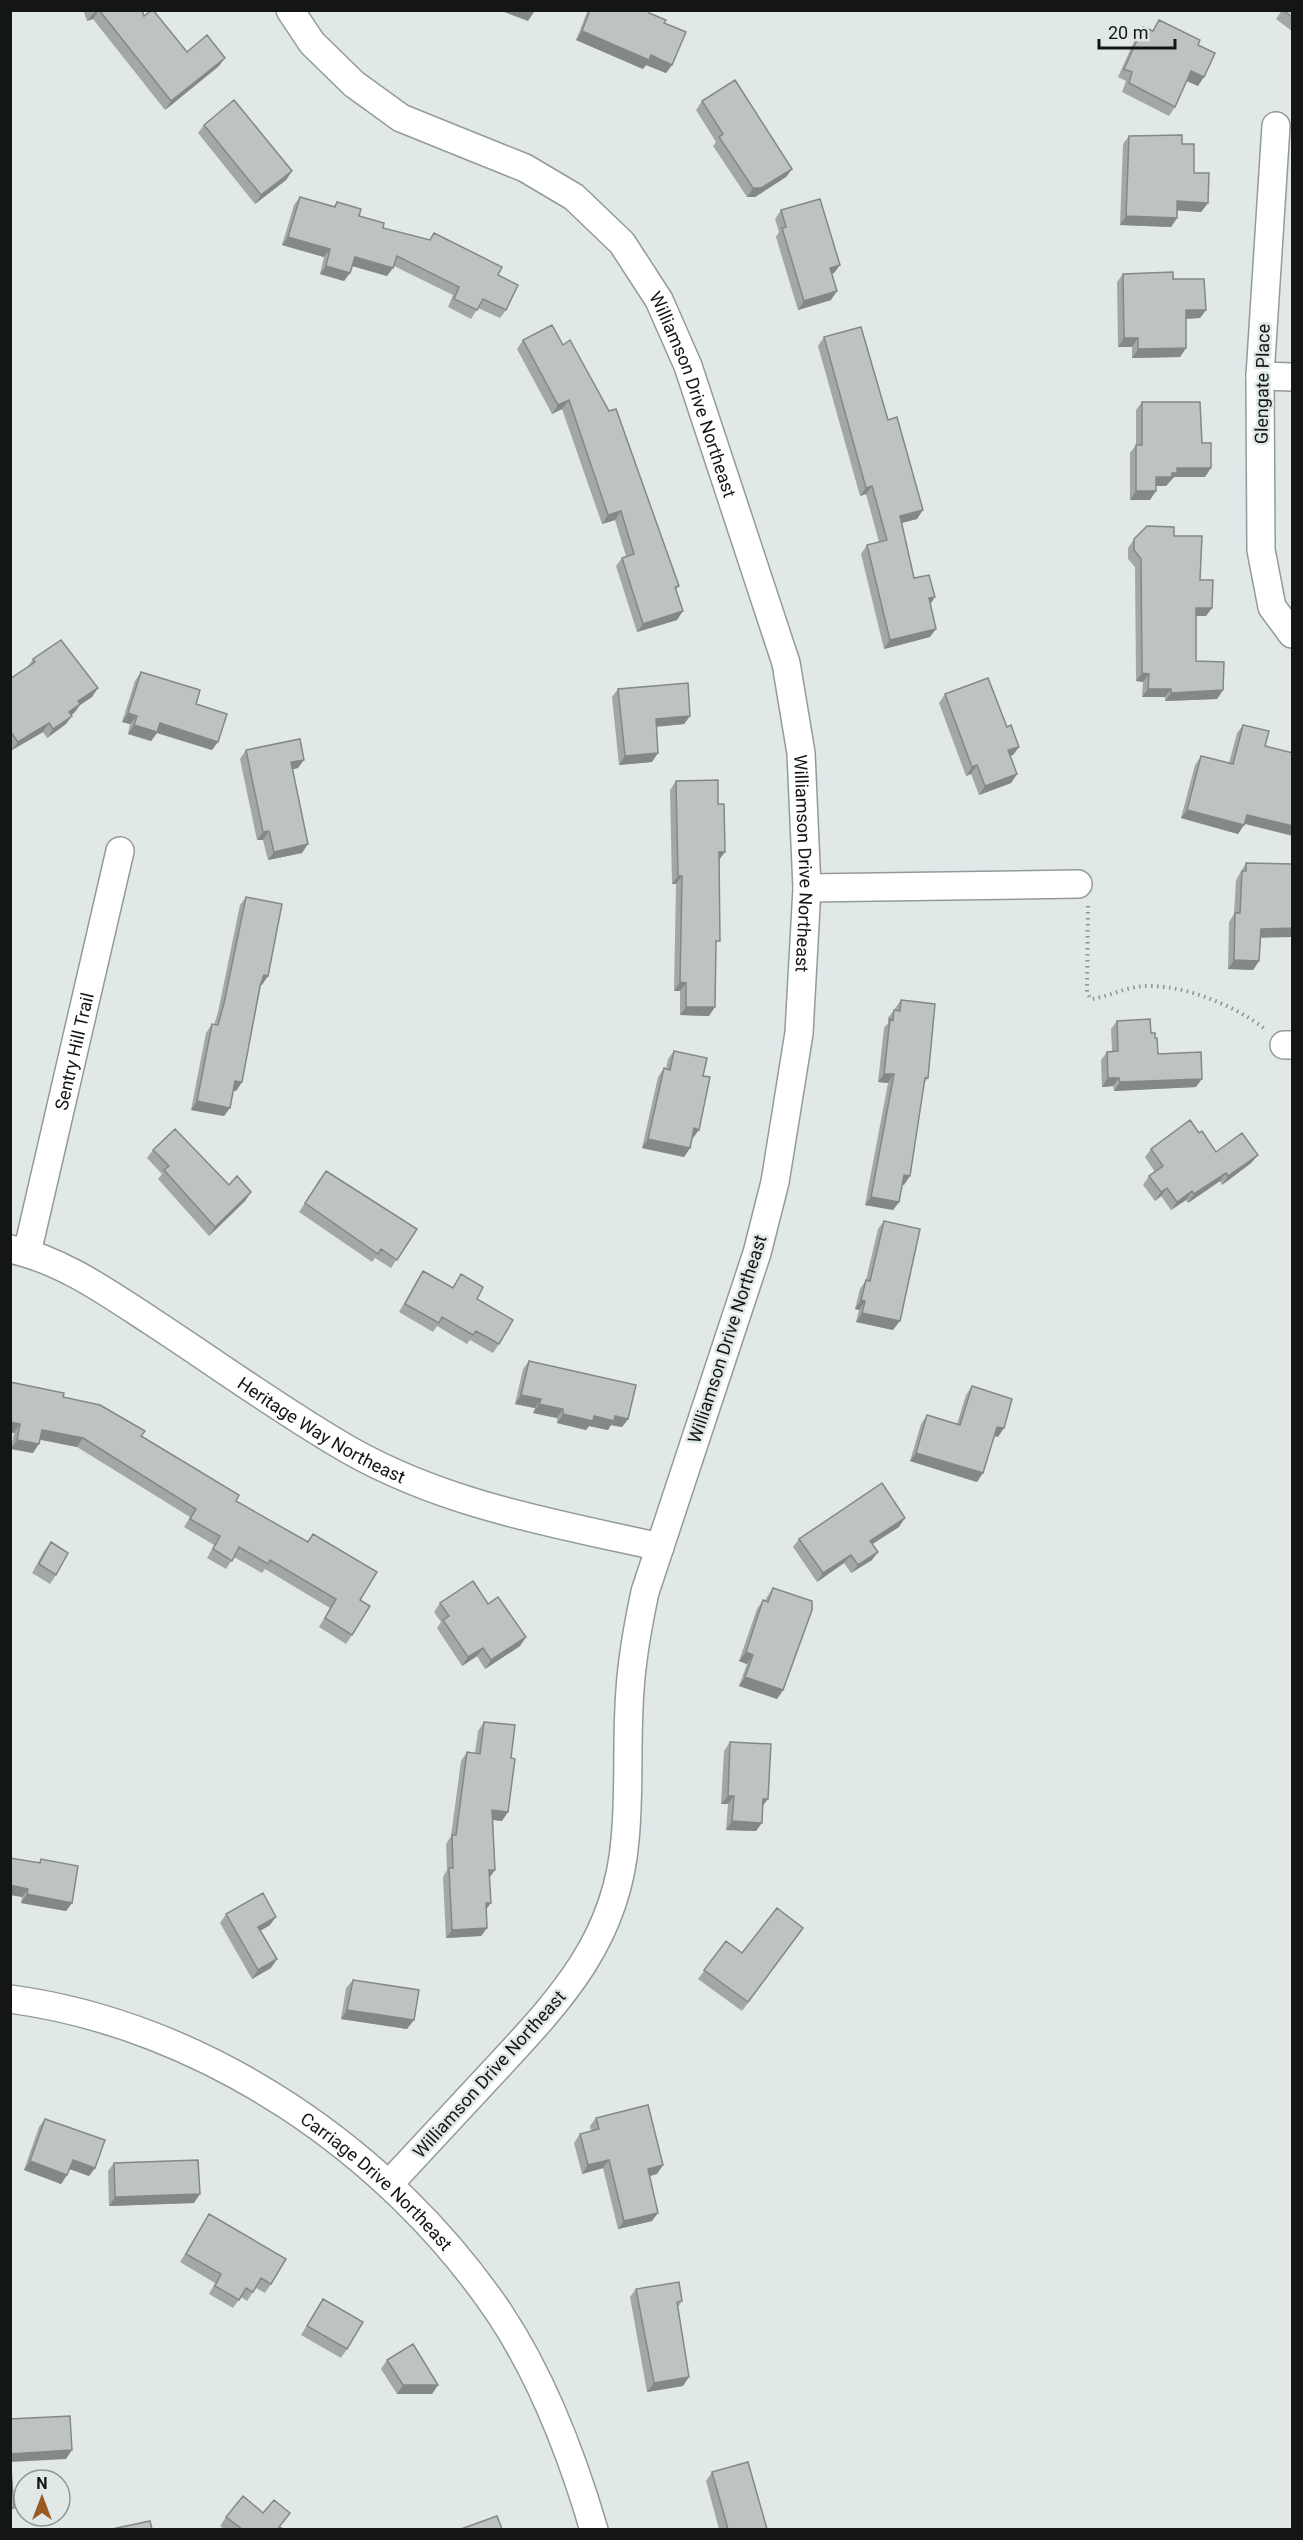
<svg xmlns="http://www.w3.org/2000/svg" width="1303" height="2540" viewBox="0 0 1303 2540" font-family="Roboto,sans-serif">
	<rect width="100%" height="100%" fill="#e1e8e8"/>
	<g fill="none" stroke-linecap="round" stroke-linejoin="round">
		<defs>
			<g id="street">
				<path id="s1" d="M290,10L312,43L354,84L401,118L525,168L574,197L622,243L659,300L688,366L786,663L801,753L807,888L799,1033L775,1182L757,1253L645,1592C638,1625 632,1657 630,1690C626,1740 630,1790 625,1840C617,1941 559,2001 494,2071C459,2109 424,2146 389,2184"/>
				<path d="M1276,126L1260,376L1261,550L1272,607L1292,634"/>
				<path d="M1260,376L1292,377"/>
				<path d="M807,888L1078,884"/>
				<path d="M1284,1045H1292"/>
				<path id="s2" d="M10,1249C62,1260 108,1293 151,1321C217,1364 281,1411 349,1450C446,1505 553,1523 660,1547"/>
				<path id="s3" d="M27,1253L120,851"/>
				<path id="s4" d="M10,1999C205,2025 391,2152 500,2314C543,2379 572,2455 594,2530"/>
			</g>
		</defs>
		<use href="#street" stroke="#949a9b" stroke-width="30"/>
		<path stroke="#8d9292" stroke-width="4" stroke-dasharray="1.5 4.5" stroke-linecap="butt" d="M1088,906L1087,993L1091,999C1106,997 1120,990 1136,987C1176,981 1233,1004 1265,1029"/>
		<use href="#street" stroke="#fff" stroke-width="27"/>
	</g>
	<path fill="#a3a8a6" d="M83,10H142L144,16L187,52L219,66L165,110L93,19L87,21Z
		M588,10H650L649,13L664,23L672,65L666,73L646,65L643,69L576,40Z
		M1282,10H1293V32L1276,19Z
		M1159,20L1198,45V86L1186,81L1175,107L1169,116L1122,92L1126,81L1118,77L1137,35L1143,27L1152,31Z
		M702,101L792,169L786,177L755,197H747L713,146L716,142L696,110Z
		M204,125L292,171L286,180L255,204L198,133Z
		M1129,136L1194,173L1208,203L1201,212L1177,210V218L1171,227L1120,225L1123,144Z
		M300,197L334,206L337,202L359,216L383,228L429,240L434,233L498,275L506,310L500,318L478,308L471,319L448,307L453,295L394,266L387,276L352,266L344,281L320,274L324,257L282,245L294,205Z
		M781,210L840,265L834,273L832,274L831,300L798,310L776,237L779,232L775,219Z
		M1123,274L1173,279L1206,310L1200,318L1186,319V348L1180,357L1132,358V347H1118L1117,282Z
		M552,325L679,586L676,590L677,620L637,632L616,566L622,558L626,556L615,520L602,524L562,409L552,414L517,349L523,340Z
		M824,337L888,420L917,519L901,523L914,578L935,597L930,604V637L884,649L861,554L867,545L879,542L866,494L860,496L818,346Z
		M1142,402L1202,443L1205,477H1174L1166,486H1156L1150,500H1130V453L1136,445V410Z
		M1174,536L1200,580L1212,608L1206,616H1196V661L1223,690L1217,699L1165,701V697H1142L1143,682L1136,681L1135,567L1128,559V548L1134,539Z
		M33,659L92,697L80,705L74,713L71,715L66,724L47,738L43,732L12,750L10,748V679L27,668Z
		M141,672L196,704L212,750L157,733L151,741L128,734L130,724L122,722L135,681Z
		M618,689L690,716L684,724L657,727L652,762L619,765L612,697Z
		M945,694L1007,727L1019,747L1013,755L1010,756L1017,774L1011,783L979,795L971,774L966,776L939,703Z
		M1243,725L1244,824L1238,834L1181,818L1195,765L1201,756L1229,763L1237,733Z
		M246,750L298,768L293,769L302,853L268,860L263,840H257L240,759Z
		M676,781L719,859L709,1016L680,1015V991H674L676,884H672L670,790Z
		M1246,863L1261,937L1259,961L1253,970L1228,969L1229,922L1234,914L1236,880Z
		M246,897L262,985H261L242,1082L236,1091L233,1090L224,1116L191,1110L206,1033L212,1024L214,1025L218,1012L240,905Z
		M901,1000L928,1078L924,1083L904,1185L902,1184L899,1202L893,1210L865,1205L888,1083L878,1082L884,1028L888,1023V1018Z
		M1117,1021L1151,1033L1155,1038L1158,1054L1196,1087L1114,1091L1113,1086L1102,1087L1101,1060L1107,1052L1112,1051L1111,1029Z
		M674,1051L703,1076L693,1138H692L690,1148L684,1157L642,1148L658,1077L664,1068L666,1069L668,1059Z
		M1199,1133L1216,1152L1258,1155L1251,1163L1222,1185L1220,1181L1188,1203L1186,1200L1171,1210L1161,1196L1155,1201L1143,1185L1149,1176L1155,1172L1145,1157L1151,1149Z
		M153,1150L229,1185L251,1192L245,1201L209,1236L158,1179L162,1174L147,1158Z
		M320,1179L417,1229L391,1268L375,1258L372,1262L299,1212Z
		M884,1221L893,1330L856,1322L859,1310L855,1309L860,1289L866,1280L878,1229Z
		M423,1271L452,1288L461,1274L477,1299L499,1344L493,1353L470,1340L467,1344L437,1326L433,1332L399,1312L417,1280Z
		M529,1361L628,1419L622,1427L611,1425L608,1430L589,1426L586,1430L557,1423V1418L533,1413L535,1408L515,1404L523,1369Z
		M10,1382L63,1397L141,1436L236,1501L308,1542L313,1534L360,1600L352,1635L346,1644L319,1627L330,1608L265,1569L262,1573L234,1557L226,1569L207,1558L214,1545L184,1527L190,1517L77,1447L40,1439L33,1453L11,1449L14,1433L10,1432Z
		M972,1386L998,1437L995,1436L977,1482L910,1461L921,1424L927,1415L957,1424L966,1395Z
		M899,1527L873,1544L872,1560L851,1573L844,1563L817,1582L793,1547L799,1539Z
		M51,1542L56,1575L50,1584L32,1573L44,1551Z
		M773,1588L783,1690L777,1699L739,1686L747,1664L739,1661L757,1609L763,1600L765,1601L767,1597Z
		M440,1603L488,1604L526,1637L520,1646L485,1669L477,1656L462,1666L437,1628L441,1622L434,1612Z
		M484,1722L502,1821L493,1820L495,1870L490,1877L486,1910L487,1928L481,1936L446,1938L443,1877L447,1870L446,1844L451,1836L461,1761L467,1752L475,1753L478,1731Z
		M730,1742L763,1806L756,1831L726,1830L728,1804H721L724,1751Z
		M41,1859L72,1903L66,1911L21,1903L22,1897Z
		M226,1914L270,1925L260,1931L271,1968L252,1979L220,1923Z
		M803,1929L742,2011L698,1979L726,1941L742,1953Z
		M353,1980L407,2029L341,2019L346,1988Z
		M596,2118L663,2165L657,2174L650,2176L652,2221L618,2229L603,2168L582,2174L574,2143L580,2134L591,2131L590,2126Z
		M45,2119L95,2168L89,2176L69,2169L67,2175L61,2184L24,2170L39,2127Z
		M114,2163L194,2203L109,2206L108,2171Z
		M209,2214L271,2284L265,2293L256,2288L247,2301L241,2297L233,2308L209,2294L215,2283L180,2262Z
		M636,2289L682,2301L678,2307L683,2386L647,2392L630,2297Z
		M323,2299L347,2349L341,2358L301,2335Z
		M387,2360L438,2385L432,2394H397L381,2369Z
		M712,2472L767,2529H719L706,2481Z
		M226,2517L280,2527L283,2529H224L220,2526Z"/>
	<path fill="#848887" d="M99,10L93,19L87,21L94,13Z
		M499,10H529L534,12L528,21Z
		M582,31L651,55L672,65L666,73L646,65L643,69L576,40Z
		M225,58L219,66L165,110L171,101Z
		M1191,71L1204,77L1198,86L1185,80Z
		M792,169L786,177L755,197H747L753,188Z
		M292,171L286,180L255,204L261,195Z
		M1177,201L1208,203L1201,212L1171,210Z
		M1126,216L1177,218L1171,227L1120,225Z
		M288,237L330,249L324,257L282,245Z
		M355,257L393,268L387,276L349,265Z
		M840,265L834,273L824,276L830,268Z
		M326,266L350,273L344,281L320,274Z
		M837,291L831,300L798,310L804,301Z
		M1186,310H1206L1200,318L1180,319Z
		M1124,338H1138L1132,347H1118Z
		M1186,348L1180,357L1132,358L1138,349Z
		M569,400L562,409L552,414L558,405Z
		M1177,468H1211L1205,477H1174L1166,486H1150L1156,477Z
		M872,486L866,494L860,496L866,488Z
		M1136,491H1156L1150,500H1130Z
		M923,510L917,519L894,525L900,516Z
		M621,511L615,520L602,524L608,515Z
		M935,597L929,606V598Z
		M1196,608H1212L1206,616H1189Z
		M683,611L677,620L637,632L643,624Z
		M936,629L930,637L884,649L890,640Z
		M1142,673L1149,674L1143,682L1136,681Z
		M98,688L92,697L80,705L74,713L62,720L69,712L78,701Z
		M1148,689H1171L1165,697H1142Z
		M1223,690L1217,699L1165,701L1171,693Z
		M128,713L137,716L130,724L122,722Z
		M72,716L66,724L47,738L53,729Z
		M690,716L684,724L650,727L656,719Z
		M49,723L43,732L12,750L18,742Z
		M160,723L218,742L212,750L157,733L151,741L128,734L134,725Z
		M1019,747L1013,755L1002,759L1008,750Z
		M658,753L652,762L619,765L625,756Z
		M304,760L298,768L285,771L291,762Z
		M977,765L971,774L966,776L972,767Z
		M1017,774L1011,783L979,795L985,786Z
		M1187,810L1244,825L1238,834L1181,818Z
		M1247,815L1293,826V836L1241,823Z
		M269,831L263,840H257L263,832Z
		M308,844L302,853L268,860L274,852Z
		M719,852H725L719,860Z
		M678,876H682L676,884H672Z
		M1293,928V937L1255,938L1261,929Z
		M1234,960L1259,961L1253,970L1228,969Z
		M264,975L268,976L262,985L258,984Z
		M680,982L686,983L680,991H674Z
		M686,1007H715L709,1016L680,1015Z
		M884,1074H894L888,1083L878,1082Z
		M1108,1078H1119L1113,1086L1102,1087Z
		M1202,1079L1196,1087L1114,1091L1120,1082Z
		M235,1081L242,1082L236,1091L229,1089Z
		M197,1101L230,1108L224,1116L191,1110Z
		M694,1128L699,1130L693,1138L688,1137Z
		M648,1139L690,1148L684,1157L642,1148Z
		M1258,1155L1251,1163L1222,1185L1228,1176Z
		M1226,1173L1220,1181L1188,1203L1194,1194Z
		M904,1175L910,1176L904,1185L898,1183Z
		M1167,1188L1161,1196L1155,1201L1161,1192Z
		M1192,1191L1186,1200L1171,1210L1177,1202Z
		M251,1192L245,1201L209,1236L215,1227Z
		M871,1197L899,1202L893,1210L865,1205Z
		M861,1300L865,1301L859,1310L855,1309Z
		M862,1313L900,1321L893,1330L856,1322Z
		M521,1395L541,1399L535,1408L515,1404Z
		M539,1404L563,1409L557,1418L533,1413Z
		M563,1414L594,1416H615L628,1419L622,1427L611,1425L608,1430L589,1426L586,1430L557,1423Z
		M10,1422L20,1424L14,1433L10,1432Z
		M997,1427L1004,1428L998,1437L991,1435Z
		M42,1430L83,1438L77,1447L36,1439Z
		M17,1440L39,1444L33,1453L11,1449Z
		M916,1453L983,1473L977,1482L910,1461Z
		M905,1518L899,1527L864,1549L870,1541Z
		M878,1552L872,1560L851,1573L858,1565Z
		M851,1555L844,1563L817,1582L823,1573Z
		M526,1637L520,1646L485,1669L491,1660Z
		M483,1648L477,1656L462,1666L468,1657Z
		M746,1652L753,1655L747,1664L739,1661Z
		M745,1677L783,1690L777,1699L739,1686Z
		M728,1796H734L728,1804H721Z
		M763,1799H768L762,1807Z
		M492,1810L508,1812L502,1821L486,1819Z
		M732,1821L762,1823L756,1831L726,1830Z
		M489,1870H495L489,1878Z
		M10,1885L28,1889L22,1897L10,1895Z
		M27,1894L72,1903L66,1911L21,1903Z
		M486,1903H491L485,1911Z
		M276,1917L270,1925L252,1936L258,1927Z
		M487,1928L481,1936L446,1938L452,1930Z
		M277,1959L271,1968L252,1979L258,1970Z
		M347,2010L414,2020L407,2029L341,2019Z
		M73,2160L95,2168L89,2176L67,2168Z
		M609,2160L603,2168L582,2174L588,2165Z
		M30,2161L67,2175L61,2184L24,2170Z
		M663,2165L657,2174L642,2178L648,2169Z
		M200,2194L194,2203L109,2206L115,2197Z
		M658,2213L652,2221L618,2229L624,2221Z
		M689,2377L683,2386L647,2392L654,2383Z
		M403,2385H438L432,2394H397Z
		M72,2450L66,2459L10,2462V2454Z"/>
	<path fill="#bdc3c1" stroke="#848887" stroke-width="1.5" d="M99,10H142L144,16L152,10H153L187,52L207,35L225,58L171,101Z
		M590,10H650L649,13L666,20L664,23L686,32L672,65L651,55L649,60L582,31Z
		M1283,10H1293V18Z
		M1159,20L1200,40L1198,45L1215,53L1204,77L1191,71L1175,107L1129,83L1132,72L1124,69L1143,27L1153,31Z
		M735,80L792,169L761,188H753L719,137L723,134L702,101Z
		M234,100L292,171L261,195L204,125Z
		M1182,135V144H1194V173H1209L1208,203L1177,201V218L1126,216L1129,136Z
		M300,197L335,207L337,202L361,209L359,216L384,223L383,228L430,240L434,233L502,267L498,275L518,285L506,310L483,299L477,310L454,299L459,287L397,256L393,268L355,257L350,273L326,266L330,249L288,237Z
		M820,199L840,265L830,268L837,291L804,301L782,228L786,227L781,210Z
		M1173,272V279H1204L1206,310H1186V348L1138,349V338H1124L1123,274Z
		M552,325L563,345L570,340L609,411L616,409L679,586L675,587L683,611L643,624L622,558L634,554L621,511L608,515L569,400L558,405L523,340Z
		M861,327L888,420L897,417L923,510L900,516L914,578L929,575L935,597L929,598L936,629L890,640L867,545L887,540L872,486L866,488L824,337Z
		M1142,402H1200L1202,443H1211V468H1177V473H1172V477H1156V491H1136V445H1142Z
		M1147,526L1174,527V536H1202L1200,580H1213L1212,608H1196V661L1224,662L1223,690L1171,693V689H1148L1149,674L1142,673L1141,559L1134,550V539Z
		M61,640L98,688L78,701L80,704L69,712L72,716L53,729L49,723L18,742L10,731V679L35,662L33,659Z
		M141,672L200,690L196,704L227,714L218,742L160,723L157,732L134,725L137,716L128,713Z
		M988,678L1007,727L1011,725L1019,747L1008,750L1017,774L985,786L977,765L972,767L945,694Z
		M688,683L690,716L656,719L658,753L625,756L618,689Z
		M1243,725L1269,731L1265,746L1293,753V826L1247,815L1244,825L1187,810L1201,756L1233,764Z
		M300,739L304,760L291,762L308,844L274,852L269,831L263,832L246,750Z
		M718,780V804H724L725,852H719L720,941H716L715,1007H686V983L680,982L682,876H678L676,781Z
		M1246,863L1293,864V928L1261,929L1259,961L1234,960L1235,913H1240L1242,871H1246Z
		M246,897L282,904L268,976L264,975L260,986L242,1082L235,1081L230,1108L197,1101L212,1024L218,1025L224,1003Z
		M901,1000L935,1004L928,1078H925L910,1176L904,1175L899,1202L871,1197L894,1074H884L890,1019L893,1020L894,1010L900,1011Z
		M1150,1019L1151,1033H1155V1038H1157L1158,1054L1201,1052L1202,1079L1120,1082L1119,1078H1108L1107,1052L1118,1051L1117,1021Z
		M674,1051L707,1058L703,1076L710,1077L699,1130L694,1128L690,1148L648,1139L664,1068L670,1070Z
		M1190,1120L1199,1133L1202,1131L1216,1152L1242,1133L1258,1155L1228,1176L1226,1173L1194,1194L1192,1191L1177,1202L1167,1188L1161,1192L1149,1176L1163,1166L1151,1149Z
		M175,1129L229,1185L237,1176L251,1192L215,1227L164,1170L169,1166L153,1150Z
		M326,1171L417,1229L397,1260L381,1249L378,1254L305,1203Z
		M884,1221L920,1229L900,1321L862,1313L865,1301L861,1300L866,1280L870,1281Z
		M423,1271L453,1288L461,1274L483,1287L477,1299L513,1320L499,1344L476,1331L473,1335L442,1317L439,1323L405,1304Z
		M529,1361L636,1385L628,1419L615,1416L614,1421L594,1416L593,1421L563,1414V1409L539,1404L541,1399L521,1395Z
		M10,1382L64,1393L63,1397L100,1405L145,1431L141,1436L239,1495L236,1501L308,1542L313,1534L377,1572L360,1600L370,1606L352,1635L325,1618L336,1599L270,1560L268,1564L239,1547L232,1561L213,1549L220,1536L190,1519L196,1509L83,1438L42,1430L39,1444L17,1440L20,1424L10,1422Z
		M972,1386L1012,1399L1004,1428L997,1427L983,1473L916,1453L927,1415L960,1425Z
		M882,1483L905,1518L870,1541L878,1552L858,1565L851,1555L823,1573L799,1539Z
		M51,1542L68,1553L56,1575L39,1564Z
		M473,1581L488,1604L498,1597L526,1637L491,1660L483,1648L468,1657L443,1620L449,1616L440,1603Z
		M773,1588L812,1601V1610L783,1690L745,1677L753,1655L746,1652L763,1600L768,1602Z
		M484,1722L515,1725L511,1758L515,1759L508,1812L492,1810L495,1870H489L491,1903H486L487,1928L452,1930L449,1868H453L452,1835H456L467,1752L480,1754Z
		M730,1742L771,1744L768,1799H763L762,1823L732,1821L734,1796H728Z
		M10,1858L40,1863L41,1859L78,1866L72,1903L27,1894L28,1889L10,1885Z
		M263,1893L276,1917L258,1927L277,1959L258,1970L226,1914Z
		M777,1908L803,1928L748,2002L704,1970L726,1941L742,1953Z
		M353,1980L419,1990L414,2020L347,2010Z
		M648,2105L663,2165L648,2169L658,2213L624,2221L609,2160L588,2165L580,2134L599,2129L596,2118Z
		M45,2119L105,2140L95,2168L73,2160L67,2175L30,2161Z
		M198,2160L200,2194L115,2197L114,2163Z
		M209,2214L286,2259L271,2284L261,2278L253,2292L246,2288L239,2300L215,2286L221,2274L186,2254Z
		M679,2282L682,2301L677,2302L689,2377L654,2383L636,2289Z
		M323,2299L363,2322L347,2349L307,2326Z
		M413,2344L438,2385H403L387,2360Z
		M70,2416L72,2450L10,2454V2419Z
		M10,2456L14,2508L10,2509Z
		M748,2462L767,2529H728L712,2472Z
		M243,2496L263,2513L274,2500L290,2513L279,2527L283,2529H242L226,2517Z
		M497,2516L502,2529H461Z
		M150,2521L152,2529H112Z"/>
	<g text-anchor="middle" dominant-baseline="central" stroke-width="5" stroke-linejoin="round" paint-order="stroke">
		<g font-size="18" fill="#141616" stroke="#e1e8e8">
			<text transform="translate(1262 384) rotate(-89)">Glengate Place</text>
			<text stroke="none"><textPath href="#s1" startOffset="582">Williamson Drive Northeast</textPath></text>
			<text stroke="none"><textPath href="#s1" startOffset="1068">Williamson Drive Northeast</textPath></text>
			<text stroke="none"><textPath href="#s3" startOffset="207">Sentry Hill Trail</textPath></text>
			<text transform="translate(727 1339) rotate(-72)">Williamson Drive Northeast</text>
			<text stroke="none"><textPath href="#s2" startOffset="362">Heritage Way Northeast</textPath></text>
			<text transform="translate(489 2074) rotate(-48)">Williamson Drive Northeast</text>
			<text stroke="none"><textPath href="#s4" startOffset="417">Carriage Drive Northeast</textPath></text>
		</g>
	</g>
	<rect width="1303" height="2540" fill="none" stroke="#141616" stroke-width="24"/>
	<g transform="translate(42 2498)"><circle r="28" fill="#e1e8e8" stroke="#8f9494" stroke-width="1.5"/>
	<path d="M0-4.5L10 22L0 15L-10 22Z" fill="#9a5b23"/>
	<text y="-9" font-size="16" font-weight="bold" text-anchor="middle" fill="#141616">N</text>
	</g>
	<path d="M1099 39v9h76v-9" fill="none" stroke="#141616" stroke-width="3"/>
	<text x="1108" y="39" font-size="18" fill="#141616" stroke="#e1e8e8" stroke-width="4.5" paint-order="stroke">20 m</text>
</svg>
